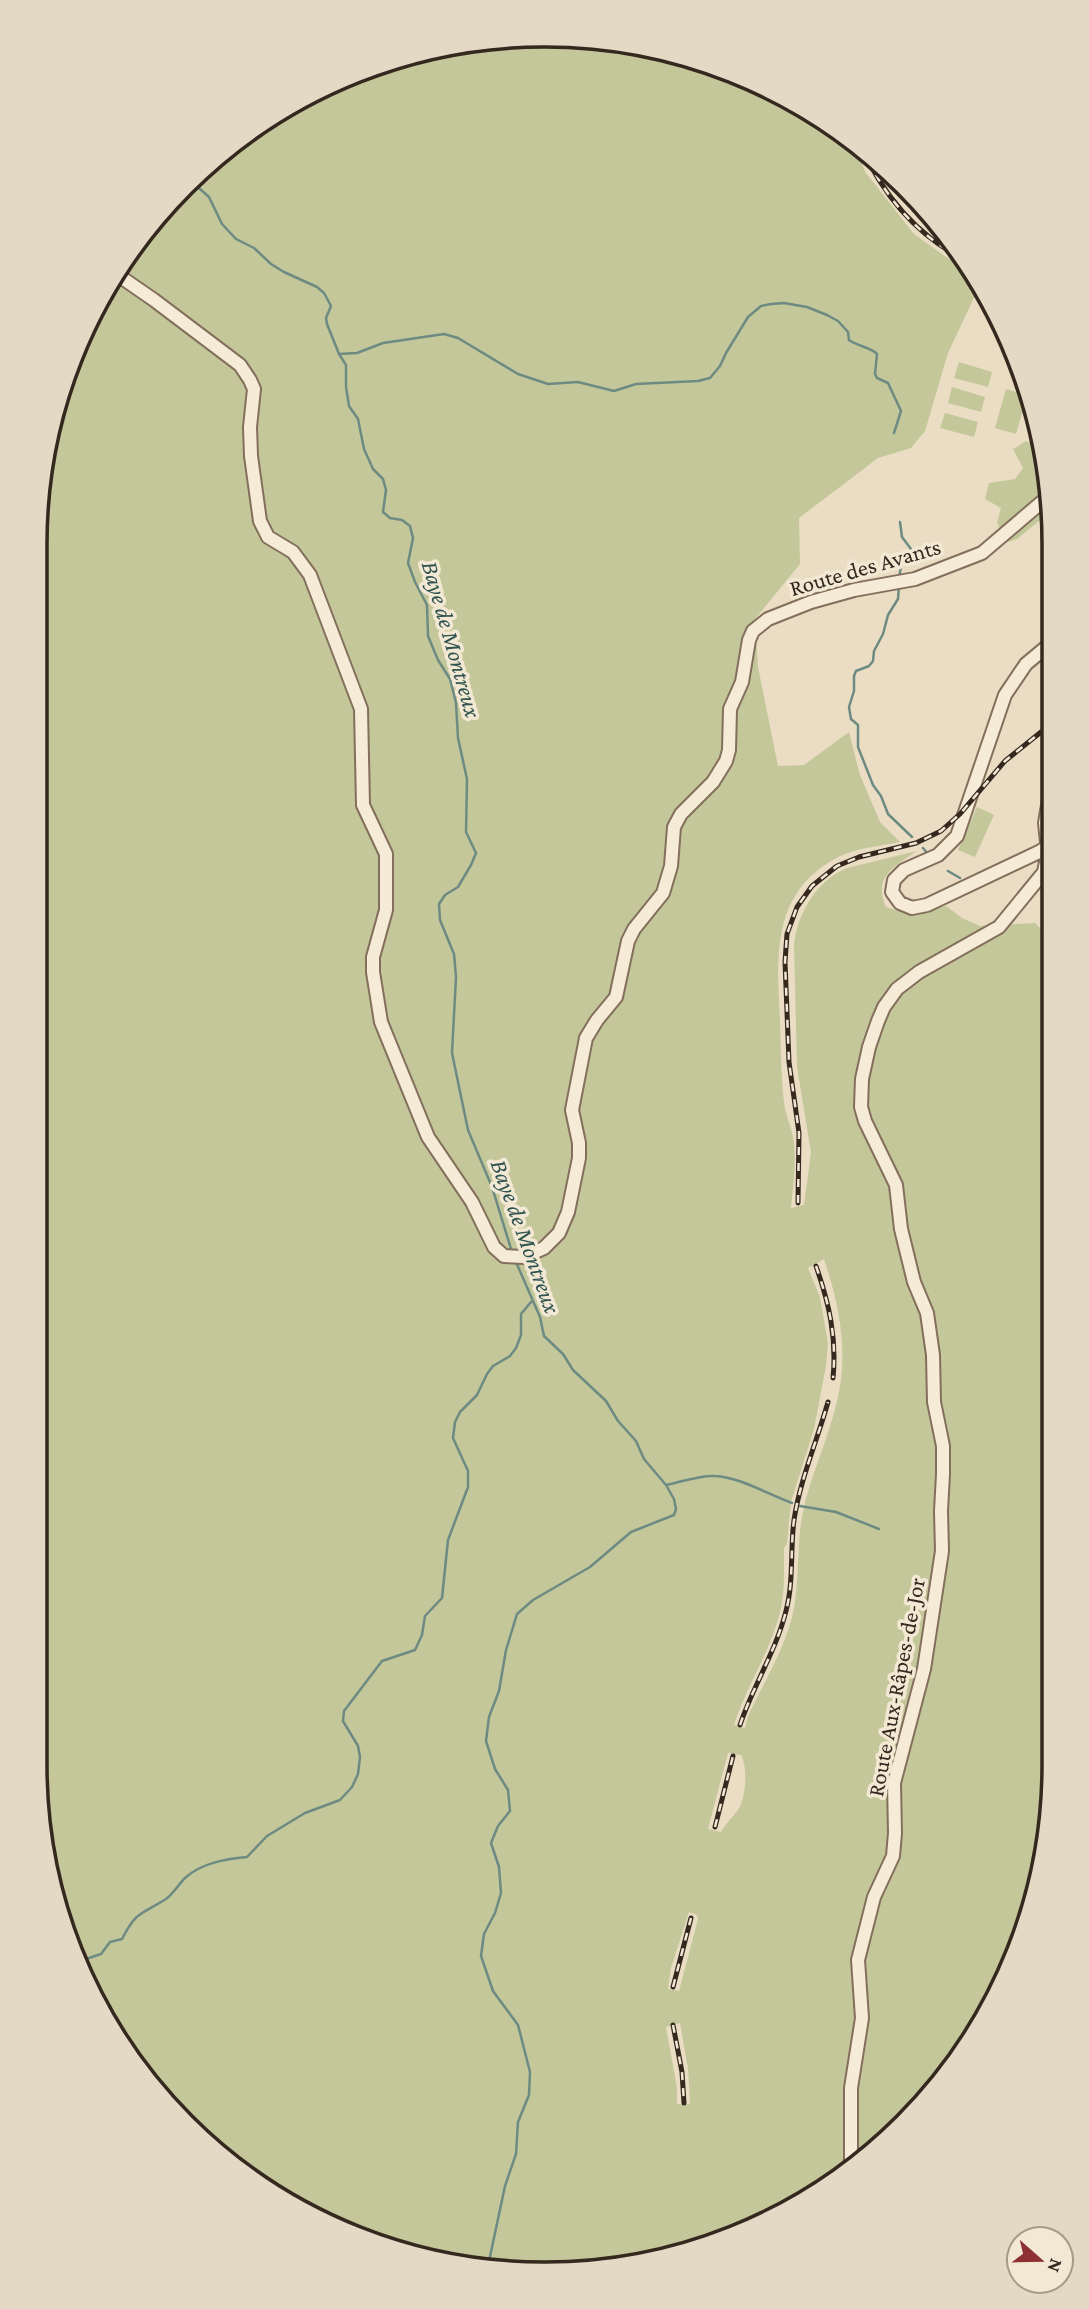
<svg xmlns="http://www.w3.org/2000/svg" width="1089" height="2309" viewBox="0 0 1089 2309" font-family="'Crimson Pro',serif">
	<rect width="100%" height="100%" fill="#eaddc4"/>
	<path fill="#c4c799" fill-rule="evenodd" d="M545,35L644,45L740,74L850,137L866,173L914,234L946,257L968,269L979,287L948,353L925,431L911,448L878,458L799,518L800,564L755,619L758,667L778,766L804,765L849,732L860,775L880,822L900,842C880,846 856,848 838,857C770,893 777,956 780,1022C781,1048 781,1076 784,1102C785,1116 793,1129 794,1144C796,1165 793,1187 791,1208L804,1205L811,1152L797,1067L794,944C798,913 816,881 847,868L917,851C895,866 872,877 886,907L912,915L946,906L962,918L980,926L1035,923L1044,932L1051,930L1054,1765L1044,1864L1015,1960L968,2048L905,2124L770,2221L611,2270L445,2264L289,2206L208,2147L141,2075L62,1929L35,1764V544L45,445L74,349L121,261L185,184L262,121L350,74L445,45ZM824,1259C837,1298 846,1338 841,1379C836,1422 814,1465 804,1507C796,1540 800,1574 794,1608C787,1645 764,1682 748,1716L745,1728L734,1725C747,1685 772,1649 781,1608C785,1588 784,1568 784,1548L787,1544L791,1502L814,1429L826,1366L828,1343L820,1297L808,1268ZM728,1753L741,1755C748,1767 746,1798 738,1810C732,1818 726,1823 721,1832L708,1829ZM689,1912L697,1915L698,1919L679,1991L668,1989L671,1968ZM680,2023L688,2069L690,2104H677V2088L666,2027Z
		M959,362L992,372L988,387L954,378Z
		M952,387L985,397L981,412L948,403Z
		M1006,389L1027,395L1016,434L995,428Z
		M945,413L978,422L974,437L940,428Z
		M1026,441L1042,448L1050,478V512L1017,539L1008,542L997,523L1001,508L985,499L989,483L1015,479L1023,468L1013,449Z
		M977,807L994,815L975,857L958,850Z"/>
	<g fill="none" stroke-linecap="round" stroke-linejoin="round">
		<path stroke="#6d8b82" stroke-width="2.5" d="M190,180L209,197L222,224L236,239L254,248L271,264L284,272L317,287L324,293L331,306L326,318L327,324L339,354L346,365V387L349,406L358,419L364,449L373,469L383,479L386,490L383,512L390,518L402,520L410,526L413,538L408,563L415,582L427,605L428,636L438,660L450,679L456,703L458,738L467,779L466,832L476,853L471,865L458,887L445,895L439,904L440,920L454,954L456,977L452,1053L468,1130L492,1187L512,1252
			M339,354L357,353L383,343L444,334L458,338L518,374L548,384L578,382L614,391L636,384L698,381L710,378L720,366L726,353L748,317L761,306L771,304L784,303L807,307L827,315L838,321L848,332L849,340C857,346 872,348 877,354L875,374L877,378L888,383L901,411L894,433
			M899,577L902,562L911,553V549L902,537L900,522
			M899,586L898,599L888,615L883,634L874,651L873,661L869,666L856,671L854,676V691L849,707L851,719L858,725V747L873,785L881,796L888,814L912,837
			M923,848L928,854
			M948,871L960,878
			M666,1485C681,1482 699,1475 715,1476C740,1477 769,1495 792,1503
			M800,1506L836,1512L879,1529
			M80,1961L101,1954L110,1942L122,1939C137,1910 141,1915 166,1899C173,1894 178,1885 185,1878C201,1863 226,1859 247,1857L267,1836L305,1813L340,1800L352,1787L358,1774L360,1757L358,1746L343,1721L344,1711L382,1661L415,1650L422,1635L425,1616L442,1598L448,1540L468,1487V1471L453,1438L455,1422L460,1412L477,1395L487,1374L493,1366L510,1356L516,1348L521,1335V1314L531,1302
			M488,2266L505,2186L516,2154L518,2122L529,2095L530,2072L518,2025L493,1991L481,1956L484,1934L495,1913L501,1893L499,1867L491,1843L498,1826L510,1811L508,1790L495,1769L486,1741L489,1717L499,1691L506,1650L517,1614L533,1600L590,1567L631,1532L674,1515L676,1509L674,1499L666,1485L644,1459L636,1441L618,1421L606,1401L573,1370L563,1354L544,1336L540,1317L516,1262"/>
		<defs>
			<path id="minor" d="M115,273L154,300L240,365L250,380L254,389L250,427L251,456L260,521L268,537L293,552L310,575L361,709L363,805L386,854V910L373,957V972L381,1022L428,1137L472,1202L494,1247L504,1256L524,1257L544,1248L559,1233L568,1212L579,1158V1143L572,1110L586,1038L597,1020L616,997L628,941L634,929L663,893L671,866L674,827L681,814L713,782L726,761L729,750L730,709L742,682L749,640L753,631L768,619L811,602L854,590L915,579L982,553L1050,495
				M35,555L37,528
				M1050,644L1026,664L1005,695L957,836L938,855L904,870L894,880L892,892L900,903L912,908L927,905L1041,851L1051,843
				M851,2163V2088L862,2018L858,1960L874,1897L893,1856L895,1833L894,1783L924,1669L942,1551L941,1511L943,1474V1446L934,1402L933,1355L927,1313L914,1282L901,1229L896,1185L865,1121L861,1107L862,1079L869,1047L878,1021L884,1007L897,989L919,972L999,927L1044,872L1048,852L1045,823L1051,787"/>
		</defs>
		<use href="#minor" stroke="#836f5c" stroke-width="16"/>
		<use href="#minor" stroke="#f6ebd6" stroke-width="12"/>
		<defs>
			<path id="rail" d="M861,146C883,195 915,234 963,259
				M798,1203L799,1133L789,1062L785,962L787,934L797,907L812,886L837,866L859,857L916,843L941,831L960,814L1005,761L1041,732
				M816,1266C829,1303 837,1338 833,1378
				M740,1725C753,1686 776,1651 786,1611C794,1581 790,1550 794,1520C800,1480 817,1441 828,1402
				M715,1827L733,1756
				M673,1987L691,1918
				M673,2025L682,2072L684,2103"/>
		</defs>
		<use href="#rail" stroke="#34281f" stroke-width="5"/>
		<use href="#rail" stroke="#f2e8d3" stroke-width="2.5" stroke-dasharray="8" stroke-linecap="butt"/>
	</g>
	<g text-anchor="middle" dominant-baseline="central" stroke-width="7" stroke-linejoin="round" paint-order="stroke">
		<g font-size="23" fill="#34281f" stroke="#f2e8d3">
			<text transform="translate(865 567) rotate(-16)">Route des Avants</text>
			<text transform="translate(896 1687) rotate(-79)">Route Aux-Râpes-de-Jor</text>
		</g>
		<g font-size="24" font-style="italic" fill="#2f534f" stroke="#f2e8d3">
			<text transform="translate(452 639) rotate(74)">Baye de Montreux</text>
			<text transform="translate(526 1236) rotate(70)">Baye de Montreux</text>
		</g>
	</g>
	<path d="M0 0H1089V2309H0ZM544 47H545A497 497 0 0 1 1042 544V1765A497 497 0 0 1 545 2262H544A497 497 0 0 1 47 1765V544A497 497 0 0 1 544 47Z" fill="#e3d9c5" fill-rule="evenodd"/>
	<path fill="none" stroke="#34281f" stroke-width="3.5" d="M544 47H545A497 497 0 0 1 1042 544V1765A497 497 0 0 1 545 2262H544A497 497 0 0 1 47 1765V544A497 497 0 0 1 544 47Z"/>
	<g transform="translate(1040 2260) rotate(110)"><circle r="33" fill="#f2e8d3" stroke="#a69b8b" stroke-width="2"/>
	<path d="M0-5L12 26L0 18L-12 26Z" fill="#8d3135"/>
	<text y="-10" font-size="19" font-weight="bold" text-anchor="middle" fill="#34281f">N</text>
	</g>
</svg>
